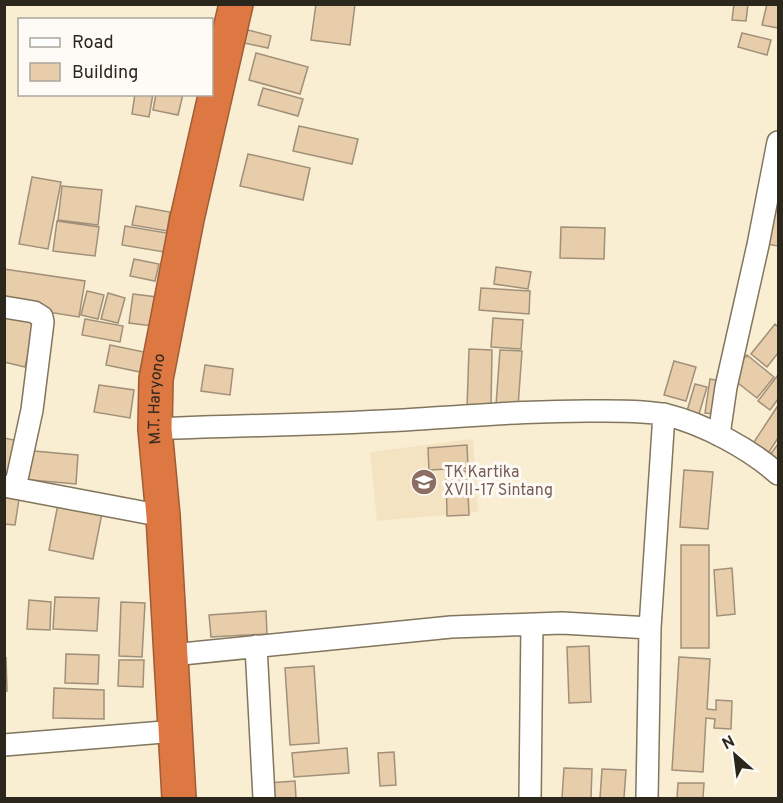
<svg xmlns="http://www.w3.org/2000/svg" width="783" height="803" viewBox="0 0 783 803" font-family="Overpass,sans-serif">
	<rect width="100%" height="100%" fill="#f9edd2"/>
	<path fill="#f3e3c1" d="M473,439L478,512L377,521L370,452Z"/>
	<path fill="#e7cdaa" stroke="#a19079" stroke-width="1.5" d="M316,4H355L350,45L311,40Z
		M734,4H748L746,21L732,20Z
		M767,4H778V28L762,25Z
		M248,30L271,36L268,48L244,43Z
		M742,33L771,40L767,55L738,47Z
		M256,53L308,67L300,94L249,80Z
		M263,88L303,99L298,116L258,105Z
		M135,94H153L149,117L132,114Z
		M156,94H183L178,115L153,110Z
		M299,126L358,139L352,164L293,151Z
		M248,154L310,168L303,200L240,186Z
		M32,177L61,182L48,249L19,244Z
		M62,186L102,190L98,225L58,220Z
		M778,194V246L765,244Z
		M136,206L170,212L167,231L132,225Z
		M57,221L99,227L95,256L53,251Z
		M125,226L167,233L164,252L122,245Z
		M561,227L605,228L604,259L560,258Z
		M134,259L159,264L155,281L130,276Z
		M496,267L531,272L528,289L494,284Z
		M4,269L85,281L79,317L4,305Z
		M481,288L530,291L529,314L479,310Z
		M87,291L104,295L98,319L81,315Z
		M108,293L125,298L118,323L101,319Z
		M133,294L157,297L153,326L129,323Z
		M4,317L36,322L25,367L4,362Z
		M493,318L523,320L521,349L491,347Z
		M85,319L123,326L120,342L82,335Z
		M775,324L778,327V353L767,367L751,354Z
		M110,345L144,352L140,372L106,365Z
		M469,349L492,350L491,408H467Z
		M500,350L522,351L518,407L496,405Z
		M747,355L774,377L757,398L729,376Z
		M674,361L696,367L686,401L664,395Z
		M205,365L233,369L230,395L201,391Z
		M778,375V399L770,410L758,401Z
		M710,379L721,381L716,414L705,413Z
		M695,384L707,387L699,414L687,411Z
		M99,385L134,390L130,418L94,412Z
		M777,407L778,408V438L767,455L752,445Z
		M4,438L19,441L11,479L4,478Z
		M778,444V470L767,459Z
		M467,445L468,468L429,470L428,448Z
		M23,450L78,455L76,484L20,479Z
		M684,470L713,472L708,529L680,527Z
		M446,471H467L469,515L447,516Z
		M4,497L19,499L15,525L4,524Z
		M59,499L103,508L93,559L49,550Z
		M681,545H709V648H681Z
		M732,568L735,614L717,616L714,570Z
		M55,597L99,598L97,631L53,629Z
		M29,600L51,602L50,630L27,629Z
		M121,602L145,603L142,657L119,656Z
		M266,611L267,634L211,637L209,615Z
		M589,646L591,702L569,703L567,647Z
		M66,654L99,655L98,684L65,683Z
		M679,657L710,659L707,709L716,710V700L732,701L731,729L714,728L715,719L706,718L703,772L672,770Z
		M6,658L7,691H4V659Z
		M119,660H144L143,687L118,686Z
		M314,666L319,743L290,745L285,668Z
		M54,688L104,690V719L53,718Z
		M347,748L349,773L294,777L292,753Z
		M394,752L396,785L380,786L378,753Z
		M564,768L592,769L591,798H562Z
		M602,769L626,770L624,798H600Z
		M295,781L296,798H268L267,783Z
		M678,783H704L703,798H677Z"/>
	<g fill="none" stroke-linecap="round" stroke-linejoin="round">
		<defs>
			<path id="street" d="M4,307L34,312L42,317L43,322L32,410L15,488
				M155,429C242,425 330,425 418,419C480,415 541,410 604,411C622,411 649,411 667,415C704,424 750,449 778,474
				M719,435L726,387L758,245L778,142
				M4,486L163,516
				M256,646L264,798
				M172,655L451,627L562,623L650,628L664,414
				M4,745L176,731
				M530,798L532,624
				M647,798L650,628"/>
			<g id="highway">
				<path id="s1" d="M179,798L163,516L155,429L156,379L187,219L236,4"/>
			</g>
		</defs>
		<use href="#street" stroke="#81765e" stroke-width="24"/>
		<use href="#highway" stroke="#9f5c36" stroke-width="36"/>
		<use href="#street" stroke="#fff" stroke-width="21"/>
		<use href="#highway" stroke="#dd7843" stroke-width="33"/>
	</g>
	<defs>
		<symbol id="school-disc" viewBox="-11 -11 22 22"><circle r="9.5" fill="#8d6e63" stroke="#fefbf6"/><path d="M0-5L7-2L0 1L-7-2ZM-4 1L0 2.5L4 1V4Q0 6-4 4Z" fill="#fff"/></symbol>
	</defs>
	<g fill-rule="evenodd">
		<use href="#school-disc" x="409" y="467" width="30" height="30"/>
	</g>
	<g text-anchor="middle" dominant-baseline="central" stroke-width="6" stroke-linejoin="round" paint-order="stroke">
		<g font-size="16" fill="#2c271d" stroke="#fefbf6">
			<text stroke="none"><textPath href="#s1" startOffset="400">M.T. Haryono</textPath></text>
		</g>
		<g font-size="16" fill="#785e54" stroke="#fefbf6" text-anchor="start">
			<text x="444" y="473">TK Kartika<tspan x="444" dy="18">XVII-17 Sintang</tspan></text>
		</g>
	</g>
	<rect width="783" height="803" fill="none" stroke="#2c271d" stroke-width="12"/>
	<rect x="18" y="18" width="195" height="78" fill="#fefbf6" stroke="#aaa69f" stroke-width="1.5"/>
	<rect x="30" y="38" width="30" height="9" fill="#ffffff" stroke="#aaa69f" stroke-width="1.5"/>
	<text x="72" y="48" font-size="18" fill="#2c271d">Road</text>
	<rect x="30" y="63" width="30" height="18" fill="#e7cdaa" stroke="#aaa69f" stroke-width="1.5"/>
	<text x="72" y="78" font-size="18" fill="#2c271d">Building</text>
	<g transform="translate(735 755) rotate(332)" stroke="#fefbf6" stroke-width="4.5" paint-order="stroke">
	<path d="M0-4.5L10 22L0 15L-10 22Z" fill="#2c271d"/>
	<text y="-9" font-size="16" font-weight="bold" text-anchor="middle" fill="#2c271d">N</text>
	</g>
</svg>
